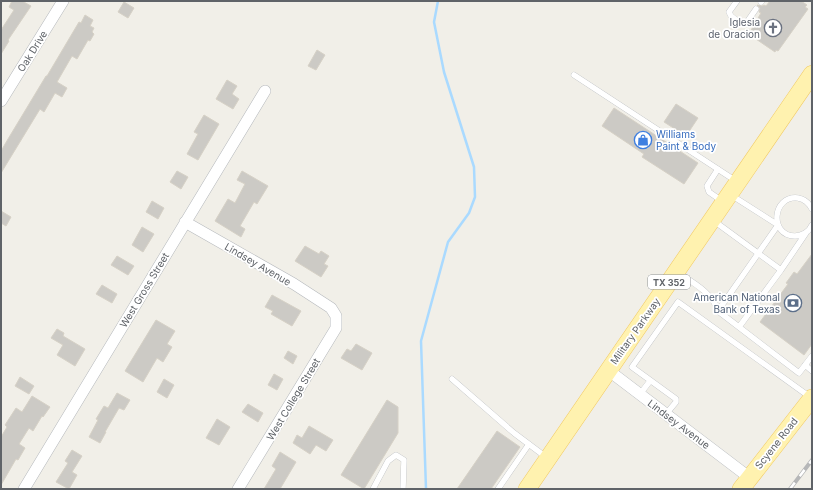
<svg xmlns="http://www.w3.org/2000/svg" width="813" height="490" viewBox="0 0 813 490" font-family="Inter,sans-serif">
	<rect width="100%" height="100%" fill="#f1efe8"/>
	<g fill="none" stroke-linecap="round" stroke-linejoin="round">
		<path stroke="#aadaff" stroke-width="2.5" d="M426,489L421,341L448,242L469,213L475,197L474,167L444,72L434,22L438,1"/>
	</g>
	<path fill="#cccac5" stroke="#d6d1c6" d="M12,1H22L31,6L8,40L9,41L1,54V30L14,10L9,7Z
		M770,1H801L807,5L805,7L808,9L778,51L776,50L775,52L753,37L754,35L750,32L761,13L759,12L760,8L757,5L762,6L764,5L766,6Z
		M124,2L134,8L128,18L118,12Z
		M85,15L93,20L90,26L94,28L92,32L94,34L90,41L88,40L77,59L72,56L57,82L67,88L62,97L55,93L44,112L40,109L1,173V151L8,139L46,76H47L79,22L81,23Z
		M317,50L325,55L316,70L308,66Z
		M227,80L237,86L232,94L239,99L233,109L216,99Z
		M676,104L698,118L686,136L664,122Z
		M614,108L698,163L684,184L642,157L644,154L602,126Z
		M204,115L219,124L198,160L187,154L198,134L194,132Z
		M177,171L188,177L181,189L170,182Z
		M242,171L268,186L257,204L254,202L240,226L245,229L241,237L215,221L228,199L235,203L245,184L237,180Z
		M152,201L164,208L158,219L146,212Z
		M1,211L11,217L6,226L1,223Z
		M142,227L154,234L143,252L132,245Z
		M305,246L319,254L321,251L329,256L324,264L328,266L321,277L295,261Z
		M812,254V344L804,355L760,322L788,284L786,283L794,272L797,274Z
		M117,256L134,266L128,275L111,265Z
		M102,285L117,294L112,303L96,294Z
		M272,295L301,311L292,326L271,314L273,311L265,307Z
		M156,320L175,331L167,344L172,347L163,362L157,358L143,382L125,371Z
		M57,329L64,333L63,336L85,349L75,366L57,355L63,345L51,338Z
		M356,344L372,353L362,370L341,358L347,349L351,351Z
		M288,351L297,356L293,364L284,358Z
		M274,374L283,379L277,390L268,385Z
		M20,377L34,386L29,394L15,386Z
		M164,379L174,385L167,398L157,392Z
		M117,393L130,400L124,410L119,408L105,432H106L100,443L89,437L98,420L96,419L104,406L108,408Z
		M32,396L50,407L43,417L42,416L33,431L29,428L19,444L25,448L18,460L16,459L1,485V437L7,427L5,425L16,408L22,412Z
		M387,400L398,407V433L364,489L341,475Z
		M248,404L263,413L258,422L242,412Z
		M217,419L230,427L219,445L206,438Z
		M309,426L333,440L326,451L316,445L310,454L293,443L297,435L302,438Z
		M497,431L520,447L491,489H457Z
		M72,450L82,456L72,472L77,475L69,489L56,482L68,463L65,461Z
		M280,452L296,462L280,489H264L276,469L272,466Z"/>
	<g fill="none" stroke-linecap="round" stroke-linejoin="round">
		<defs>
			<path id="service" d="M737,1L729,12L731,16L740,23L747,22L756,9
				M761,2L762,1
				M574,75L736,181
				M718,169L707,186L709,192L722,201
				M731,195L778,225L718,311L799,373L812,356
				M812,209C809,203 804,199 798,198C772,195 769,236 795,236C802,236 809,232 812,225
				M714,221L781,270L739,327
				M781,270L806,233
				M677,272C692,282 713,293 718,311
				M805,365L812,371
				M452,379L514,433L546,457
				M640,394L650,381
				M666,414L676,402V399L632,367L678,302L810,397
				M373,489L388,461L396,455L404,460L403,489
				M498,489L529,444"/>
			<path id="minor" d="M1,101L63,1
				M185,222L294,284L331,308L336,316V328L238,489
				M608,370L750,478
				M24,489L265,91"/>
			<path id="primary" d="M527,489L812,74
				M741,489L812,398"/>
		</defs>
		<use href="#service" stroke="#b5b8bc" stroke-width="6"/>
		<use href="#minor" stroke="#b5b8bc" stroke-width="12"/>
		<use href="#primary" stroke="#f2c960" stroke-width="18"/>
		<use href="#service" stroke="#fff" stroke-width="5.5"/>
		<use href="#minor" stroke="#fff" stroke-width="11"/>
		<use href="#primary" stroke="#fff2af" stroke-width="17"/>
		<defs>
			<path id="rail" d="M790,489L812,460"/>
		</defs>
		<use href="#rail" stroke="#b6b7b8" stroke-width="4"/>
		<use href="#rail" stroke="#fff" stroke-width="2.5" stroke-dasharray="8" stroke-linecap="butt"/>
	</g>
	<defs>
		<symbol id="church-ring" viewBox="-11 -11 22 22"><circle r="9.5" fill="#fff" stroke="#6b7280" stroke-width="1.5"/><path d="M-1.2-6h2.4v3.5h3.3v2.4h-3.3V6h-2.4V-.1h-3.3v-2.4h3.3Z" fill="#6b7280"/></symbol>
		<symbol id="shop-ring" viewBox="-11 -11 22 22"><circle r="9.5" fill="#fff" stroke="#3f7fe0" stroke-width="1.5"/><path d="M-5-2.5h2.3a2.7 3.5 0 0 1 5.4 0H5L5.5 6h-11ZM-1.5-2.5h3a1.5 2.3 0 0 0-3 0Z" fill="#3f7fe0"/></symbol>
		<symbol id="bank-ring" viewBox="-11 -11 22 22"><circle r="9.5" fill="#fff" stroke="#5c6f8a" stroke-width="1.5"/><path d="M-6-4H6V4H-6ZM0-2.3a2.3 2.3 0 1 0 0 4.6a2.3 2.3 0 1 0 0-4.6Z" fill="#5c6f8a"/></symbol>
	</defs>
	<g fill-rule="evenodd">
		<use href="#church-ring" x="763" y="18" width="20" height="20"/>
		<use href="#shop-ring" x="633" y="130" width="20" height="20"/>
		<use href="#bank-ring" x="783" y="293" width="20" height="20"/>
	</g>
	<g text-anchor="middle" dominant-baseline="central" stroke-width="3.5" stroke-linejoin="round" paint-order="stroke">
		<rect fill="#fff" stroke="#8f9295" stroke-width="1" x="648" y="275" width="42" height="14" rx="3"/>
		<g font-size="9" font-weight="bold" fill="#5f6368">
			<text x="669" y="282">TX 352</text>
		</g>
		<g font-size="10" fill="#5b616d" stroke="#fff" text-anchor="end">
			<text x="760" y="22">Iglesia<tspan x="760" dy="12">de Oracion</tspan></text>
		</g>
		<g font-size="10" fill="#5f6368" stroke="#fff">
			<text transform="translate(32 51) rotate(-58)">Oak Drive</text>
			<text transform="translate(258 264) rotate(30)">Lindsey Avenue</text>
			<text transform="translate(144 290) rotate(-59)">West Gross Street</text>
			<text transform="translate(635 331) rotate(-55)">Military Parkway</text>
			<text transform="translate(293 399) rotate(-59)">West College Street</text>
			<text transform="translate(679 424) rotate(37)">Lindsey Avenue</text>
			<text transform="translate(776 443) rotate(-52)">Scyene Road</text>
		</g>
		<g font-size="10" fill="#366cbe" stroke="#fff" text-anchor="start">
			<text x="656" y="134">Williams<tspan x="656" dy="12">Paint &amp; Body</tspan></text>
		</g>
		<g font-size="10" fill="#4e5e75" stroke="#fff" text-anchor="end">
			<text x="780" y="297">American National<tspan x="780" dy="12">Bank of Texas</tspan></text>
		</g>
	</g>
	<rect width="813" height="490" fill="none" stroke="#5f6368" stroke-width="4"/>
</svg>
